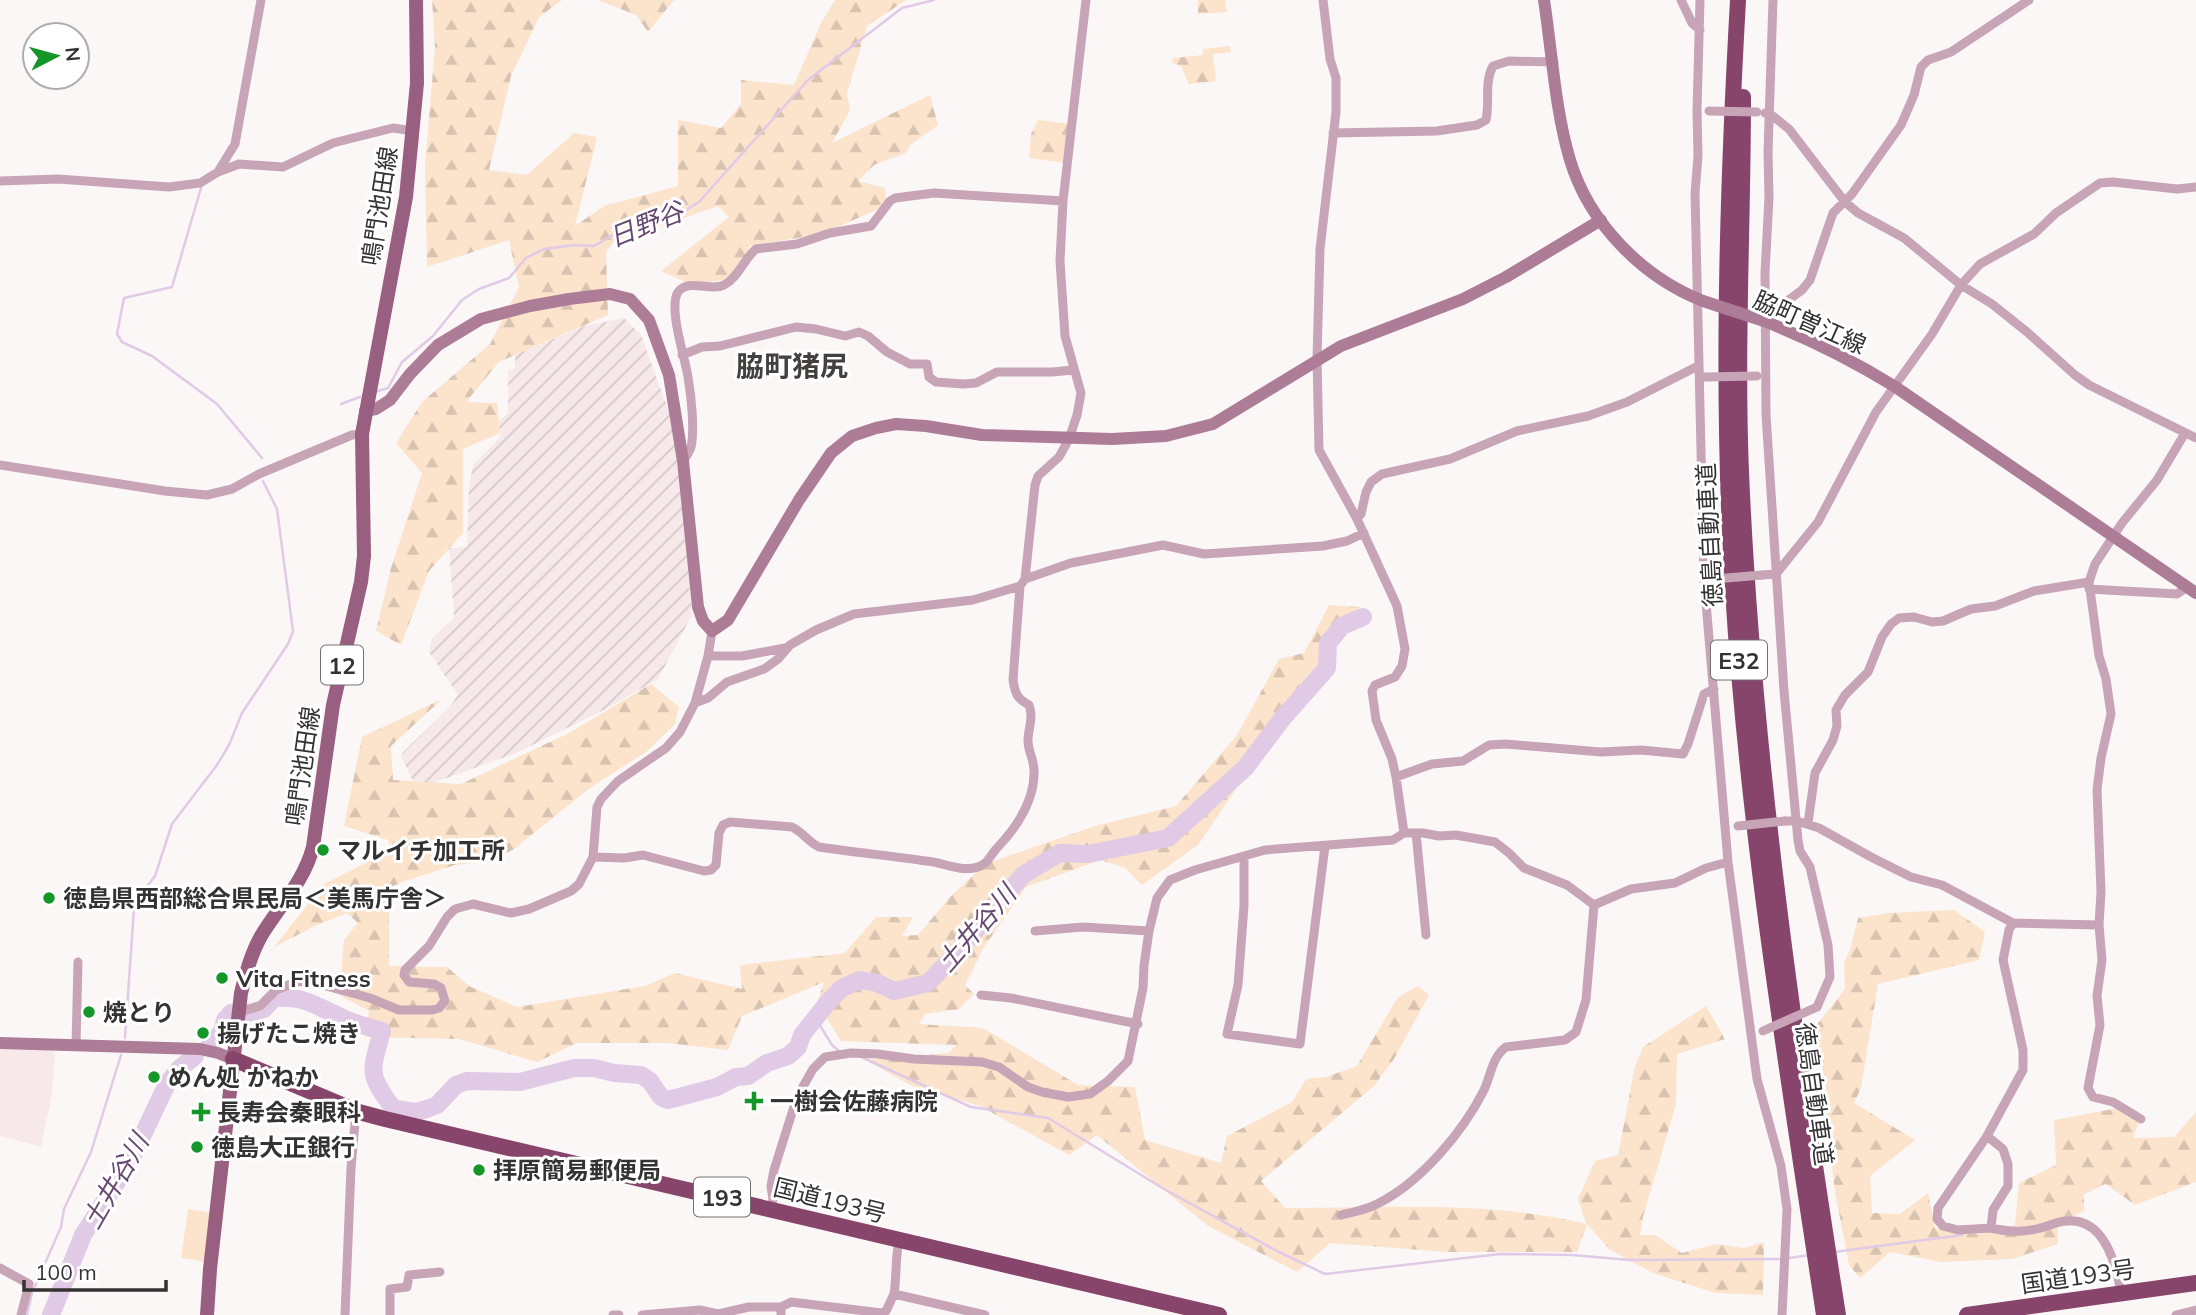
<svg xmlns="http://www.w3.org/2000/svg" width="2196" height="1315" viewBox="0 0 2196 1315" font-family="Mulish,'Noto Sans JP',sans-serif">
	<defs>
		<pattern id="industrial-furrows" width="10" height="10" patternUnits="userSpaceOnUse" patternTransform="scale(1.75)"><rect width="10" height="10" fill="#f7e9ea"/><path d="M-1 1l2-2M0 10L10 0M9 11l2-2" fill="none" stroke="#d4c8c9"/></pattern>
		<pattern id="forest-firs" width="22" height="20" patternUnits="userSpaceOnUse" patternTransform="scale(1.75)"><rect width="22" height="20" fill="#fbe3cc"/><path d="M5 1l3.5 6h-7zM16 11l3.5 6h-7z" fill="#d8c3b0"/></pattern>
	</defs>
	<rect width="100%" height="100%" fill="#fcf7f7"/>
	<path fill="#f7e9ea" d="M0,1046L55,1051L52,1094L41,1147L0,1136Z"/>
	<path fill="url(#industrial-furrows)" d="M624,318L641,335L675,428L692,615L658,679L604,710L516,753L433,783L413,781L401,756L403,752L449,708L458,695L429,652L432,638L454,618L449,548L467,547L469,486L473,465L500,437L499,421L508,413V370L515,368V355L584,326Z"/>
	<path fill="#fbe3cc" d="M188,1209L213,1213L208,1262L181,1258Z"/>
	<path fill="url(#forest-firs)" d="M432,0H562L539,17L511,76L489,170L527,175L574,133L597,137L575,226L604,206L678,186V120L721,128L741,104V80L794,85L821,23L835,0H906L867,26L847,93L850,110L832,143L930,95L938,125L910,145L906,153L874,165L858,181L885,188L886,206L821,234L750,246L734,278L692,285L661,271L729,217L718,206L613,243L606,252L608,315L499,362L466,402L497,403L500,433L463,449V533L429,571L401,645L376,631L391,568L422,473L396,443L422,402L490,344L519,287L509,240L427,267L425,166L435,47Z
		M598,0H674L648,32L636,15Z
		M1198,0H1225L1227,12L1198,14Z
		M1230,46L1231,52L1213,54L1216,81L1189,84L1181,66L1173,63L1172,58L1203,55V49Z
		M1038,120L1070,124L1065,163L1029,158L1031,134Z
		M1329,605L1360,607L1198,845L1142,885L1125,868L1100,860L1026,887L984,947L965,985L974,994L959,1009L925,1014L919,1024L983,1028L1078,1085L1135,1087L1145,1140L1221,1163L1227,1136L1292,1102L1306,1079L1326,1077L1357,1066L1398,997L1418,986L1429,995L1394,1059L1374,1086L1261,1181L1285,1208C1382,1208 1491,1200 1586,1224L1578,1199L1595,1161L1618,1155L1635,1066L1643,1047L1706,1006L1725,1039L1677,1054L1676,1104L1643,1217L1640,1235H1655L1682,1253L1716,1244L1744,1248L1764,1242L1763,1295L1715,1293L1653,1273L1610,1250L1587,1224L1577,1252H1448L1330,1243L1297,1272L1208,1226L1097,1135L1069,1155L980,1106L910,1085L866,1060L949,1053L956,1045L841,1041L817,1003L824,982L742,1016L728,1050L666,1043H577L537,1062L459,1039L365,1037L369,1011L339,995L344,940L358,923L347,913L317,925L274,947L324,884L391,850L388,840L344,826L362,737L442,699L391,746L393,780L461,784L569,733L651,684L679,707L675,724L646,752L590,788L514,849L493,861L455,865L402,882L387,889L389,905V966L447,967L469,986L517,1007L645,986L675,973L742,989L740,965L845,953L876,917H913L902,936L918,935L950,897L985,864L1095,826L1176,806L1237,735L1279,659L1304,653Z
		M1954,910L1985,932L1979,960L1878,984L1861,1088L1854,1103L1915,1140L1870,1176L1872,1213L1900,1214L1928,1193L1935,1228L1979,1234L2015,1225L2019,1183L2056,1165L2054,1120L2124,1107L2139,1122L2133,1138L2174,1137L2196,1112V1182L2135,1205L2106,1184L2084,1194V1211L2058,1223V1244L2012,1259L1941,1262L1890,1252L1860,1278L1849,1265L1835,1192L1826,1119V1089L1815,1027L1845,989L1844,963L1850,950L1858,918L1889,913Z"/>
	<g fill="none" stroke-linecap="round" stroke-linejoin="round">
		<path stroke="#e0cae6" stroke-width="2.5" d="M201,188L172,287L124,298L117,334L122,342L152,356L217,404L262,458
			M378,391L388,388L402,362L433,336L462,300L479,289L509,278L526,258L544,249L574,245L594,246L613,235L675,217L699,202L808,80L902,8L934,0
			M341,404L360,397
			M816,1019L832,1045L839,1051
			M125,1038L134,908L138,898L155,876L172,824L217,765L229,745L242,713L288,644L293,631L277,509L263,481
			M859,1056L971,1107L1048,1118L1164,1189L1277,1251L1325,1274L1500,1254L1572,1255L1630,1260L1782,1259
			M1834,1252L1962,1235
			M1789,1258L1810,1255
			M27,1315L32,1293L61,1227L64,1209L91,1152L121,1055"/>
		<path stroke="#e0cae6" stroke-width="18" d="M248,1013L264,1009L274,998C307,996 315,1006 343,1018C355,1024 369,1027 382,1031C371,1072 367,1073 393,1108L416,1112L427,1109L437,1105L456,1085L467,1081L520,1082L574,1068H594L614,1073L641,1075L650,1081L661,1097L668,1100L717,1087L736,1077L748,1076L767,1063L788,1056L798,1047L802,1035L829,1001L842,988L860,980L877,983L894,991L928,983L951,959L1023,875L1060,853L1088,854L1168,838L1246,767L1282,719L1327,668L1328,643L1342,626L1363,617
			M210,1043L222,1033L225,1020L231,1013L236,1014
			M51,1315L83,1235L131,1160L167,1084L178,1070L195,1056"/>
		<path stroke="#c7a5b7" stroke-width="9" d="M1323,0L1330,59L1336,78V112L1320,249L1317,358L1319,450L1357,519L1397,606L1405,649L1402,666L1395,677L1375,685L1372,691L1376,720L1392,759L1396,777L1404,833
			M1681,0L1692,23L1700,30
			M1700,0L1697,111L1698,156L1695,193L1704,579L1728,862L1757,1079L1781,1166L1787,1209L1782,1315
			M1773,0L1768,152L1769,197L1765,273L1766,415L1784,691L1798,840L1800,851L1810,867L1828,945L1830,977L1817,1007
			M1765,113H1769L1789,129L1845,202L1858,213L1904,238L1961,285L1992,304L2027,332L2075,375L2089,385L2196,438
			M1333,133L1437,131L1477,125L1486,120C1490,102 1484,82 1493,66L1509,61L1554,62
			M219,170L235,144L261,0
			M0,181L58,179L169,187L200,183L218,172L239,164L283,167L333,143L393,128L413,131
			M1767,316L1802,290L1810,280L1833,213L1852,194L1901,125L1914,95L1921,67L1928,60L1951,52L2029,0
			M682,355L702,347L720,346L796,327L816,329L845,336L859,332L868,336L887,352L910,364H927L929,377L936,382L963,384L976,383L997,372H1052L1074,370
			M683,461C686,457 690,451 691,447C695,429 691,395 688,377C685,357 668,308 678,292C688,278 711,292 724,285C738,278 744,259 756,249L797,244L830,233L871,226L890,201L895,198L934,193L1063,201
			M0,465L165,491L207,495L232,489L259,474L352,435L362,434
			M1357,519L1361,514L1366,492L1371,482L1382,474L1450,459L1517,431L1588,416L1627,402L1698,366
			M1762,575L1776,574L1818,522L1876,412L1932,334L1961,285L1980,264L2034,234L2056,213L2100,183L2113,182L2177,189L2196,187
			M1025,579L1071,563L1163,545L1204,554L1323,546L1347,541L1364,533
			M2089,589L2177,594L2187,587
			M708,656H742L785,648
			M695,703L708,656L712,631
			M1396,777L1432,764L1463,761L1489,745L1506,744L1601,752L1641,750L1683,754L1688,744L1704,694L1714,689
			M1785,821H1797L1819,828L1871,857L1911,877L1942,885L2013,923L2099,925
			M1808,823L1815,773L1833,740L1837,726L1836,710L1845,695L1868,672L1882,637L1891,624L1899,618L1914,617L1932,622L1943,621L1971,609L1995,606L2034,591L2089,582
			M1416,833L1426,935
			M1244,856V906L1238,985L1227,1034L1300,1044L1325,846
			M593,857L624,858L643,855L704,871L711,870L716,865L719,833L723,825L730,822L792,827C803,832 808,842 819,847C854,852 890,856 926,861C942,862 957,871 974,868C987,866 989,857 997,848C1016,828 1034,802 1034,773C1035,761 1028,752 1028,741C1028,728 1034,718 1029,705C1017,699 1015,693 1013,680L1020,586
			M1594,905L1631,889L1675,883L1706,868L1728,862
			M1035,931L1083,927L1149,931
			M981,995L1011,998L1138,1024
			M240,1012L260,1006L276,990L296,982L308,981L370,998L399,1010H432L439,1008L445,1001L441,988L434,984L409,982L404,975L405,970L429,946L447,917L455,909L473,904L511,913L529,909L571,891L579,884L593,857L597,807L601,799L618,781L666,748L680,732L695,703L708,698L727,682L764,669L778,659L790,645L816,630L854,614L973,600L1020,586L1025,579L1035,485L1038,476L1059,457L1069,439L1077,415L1081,393L1065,336L1060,261L1063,201L1086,0
			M76,1045L78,962
			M2141,1119L2113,1102L2093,1097L2088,1088L2100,1025L2097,996L2102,960L2099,925L2101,892L2097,790L2101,758L2111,714L2106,679L2099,656L2089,582L2095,564L2122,523L2157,480L2185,433
			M1987,1136L2003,1149L2008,1164V1186L1993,1210L1991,1228C2008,1232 2023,1233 2040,1228C2049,1226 2058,1221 2067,1221C2104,1218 2116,1263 2121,1293
			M771,1209L773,1199L771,1186L774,1170L797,1097L813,1069L825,1057L851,1053L878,1054L914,1059L982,1062L999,1067L1028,1087L1042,1092L1068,1097L1090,1094L1108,1081L1128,1061L1143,988L1144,965L1149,931L1157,898L1170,880L1195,870L1265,850L1393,840L1404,833H1423L1439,836L1456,835L1495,842L1509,853L1524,868L1567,885L1594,905
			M1341,1215C1353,1212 1366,1210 1377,1204C1420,1183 1463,1132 1484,1090C1491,1075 1492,1057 1506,1047L1565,1040L1576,1032L1586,1000L1594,905
			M1991,1228L1958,1230L1943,1226L1937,1219L1938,1208L1987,1136L2023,1070V1050L2003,960L2009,930L2013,923
			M899,1241C895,1258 897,1275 894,1294L985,1315
			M0,1268L29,1284L21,1315
			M781,1307L791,1302L882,1313L886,1311L894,1294
			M345,1315L351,1168L355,1123L359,1112
			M390,1315V1289L407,1287L409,1275L440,1272
			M613,1315H619
			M642,1315L700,1310L718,1314L749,1307H781V1315
			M2176,1315L2196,1310"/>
		<path stroke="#ad7c97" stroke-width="12" d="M1544,0C1552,52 1555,110 1570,160C1589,223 1642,277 1703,301
			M1764,321C1810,339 1852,360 1894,386L2196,593
			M365,411L376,409L390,400L410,374L438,345L481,319L530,306L569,299L610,294L630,299L649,320L669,375L683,461L698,607L703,621L712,631L728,620L799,500L831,453L852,436L876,428L896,424L926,426L982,435L1112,439L1166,436L1213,424L1341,346L1463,299L1506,277L1601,220
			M0,1043L200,1049L218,1053L233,1059"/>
		<path stroke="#995f80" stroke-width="14" d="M207,1315L210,1269L241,993C246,973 251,954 261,936C279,906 304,882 313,847L333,705L361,582L364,556L362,434L406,197L417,83L416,0"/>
		<path stroke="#88456c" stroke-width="16" d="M1738,0C1727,197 1721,394 1733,591C1748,833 1788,1075 1824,1315
			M1743,97C1743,222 1736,347 1741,472C1753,755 1794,1036 1838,1315
			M233,1059L359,1112L385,1119L1219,1315
			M1967,1315L2196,1283"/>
		<path stroke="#c7a5b7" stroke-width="9" d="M1709,111L1757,112
			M1705,377L1757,376
			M1715,579L1762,575
			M1738,826L1785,821
			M1763,1031L1817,1007"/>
		<path stroke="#ad7c97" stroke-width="12" d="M1703,301L1764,321"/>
	</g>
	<g fill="#159629" stroke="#fff" stroke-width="2.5">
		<circle cx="323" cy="850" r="7"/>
		<circle cx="49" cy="898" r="7"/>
		<circle cx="222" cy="978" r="7"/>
		<circle cx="89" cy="1012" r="7"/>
		<circle cx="203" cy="1033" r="7"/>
		<circle cx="154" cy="1077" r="7"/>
		<path d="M750.5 1090.5h7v7h7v7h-7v7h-7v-7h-7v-7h7z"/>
		<path d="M197.5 1101.5h7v7h7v7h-7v7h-7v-7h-7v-7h7z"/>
		<circle cx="197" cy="1147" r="7"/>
		<circle cx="479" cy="1170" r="7"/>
	</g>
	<g text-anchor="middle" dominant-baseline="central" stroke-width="6" stroke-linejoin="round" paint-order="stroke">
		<g fill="#fff" stroke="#717070" stroke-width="2">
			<rect x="1711" y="640.5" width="56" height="39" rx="5"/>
			<rect x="321" y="645.5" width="42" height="39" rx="5"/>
			<rect x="694" y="1177.5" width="56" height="39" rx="5"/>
		</g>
		<g font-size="23" font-weight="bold" fill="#343233">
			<text x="1739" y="660">E32</text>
			<text x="342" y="665">12</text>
			<text x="722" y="1197">193</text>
		</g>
		<g font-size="24" fill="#343233" stroke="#fff">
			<text transform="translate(379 206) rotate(-81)">鳴門池田線</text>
			<text transform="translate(1810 322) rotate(24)">脇町曽江線</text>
			<text transform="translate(1709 535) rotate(-93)">徳島自動車道</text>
			<text transform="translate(302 766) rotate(-82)">鳴門池田線</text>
			<text transform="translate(1815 1094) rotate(82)">徳島自動車道</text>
			<text transform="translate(830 1200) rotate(14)">国道193号</text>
			<text transform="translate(2078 1276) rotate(-8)">国道193号</text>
		</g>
		<g font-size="24" font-weight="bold" fill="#343233" stroke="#fff" text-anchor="start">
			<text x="337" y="850">マルイチ加工所</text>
			<text x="63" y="898">徳島県西部総合県民局＜美馬庁舎＞</text>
			<text x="236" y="978">Vita Fitness</text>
			<text x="103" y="1012">焼とり</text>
			<text x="217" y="1033">揚げたこ焼き</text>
			<text x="168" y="1077">めん処 かねか</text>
			<text x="770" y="1101">一樹会佐藤病院</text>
			<text x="217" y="1112">長寿会秦眼科</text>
			<text x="211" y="1147">徳島大正銀行</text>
			<text x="493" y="1170">拝原簡易郵便局</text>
		</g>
		<g font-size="26" font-style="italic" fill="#674870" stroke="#fff">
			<text transform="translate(646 224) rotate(-22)">日野谷</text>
			<text transform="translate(976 928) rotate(-49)">土井谷川</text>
			<text transform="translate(115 1181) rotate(-60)">土井谷川</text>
		</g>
		<g font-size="28" font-weight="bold" fill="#444040" stroke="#fff">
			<text x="792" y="365">脇町猪尻</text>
		</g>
	</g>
	<g transform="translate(56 56) rotate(84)"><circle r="33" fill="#ffffff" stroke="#aeadad" stroke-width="2"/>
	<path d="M0-5L12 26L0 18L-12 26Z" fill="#159629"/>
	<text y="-10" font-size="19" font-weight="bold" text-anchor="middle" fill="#343233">N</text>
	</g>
	<path d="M24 1280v10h142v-10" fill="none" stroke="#343233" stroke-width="3.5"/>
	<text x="35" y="1280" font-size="21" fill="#343233" stroke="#ffffff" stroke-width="5" paint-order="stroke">100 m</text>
</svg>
